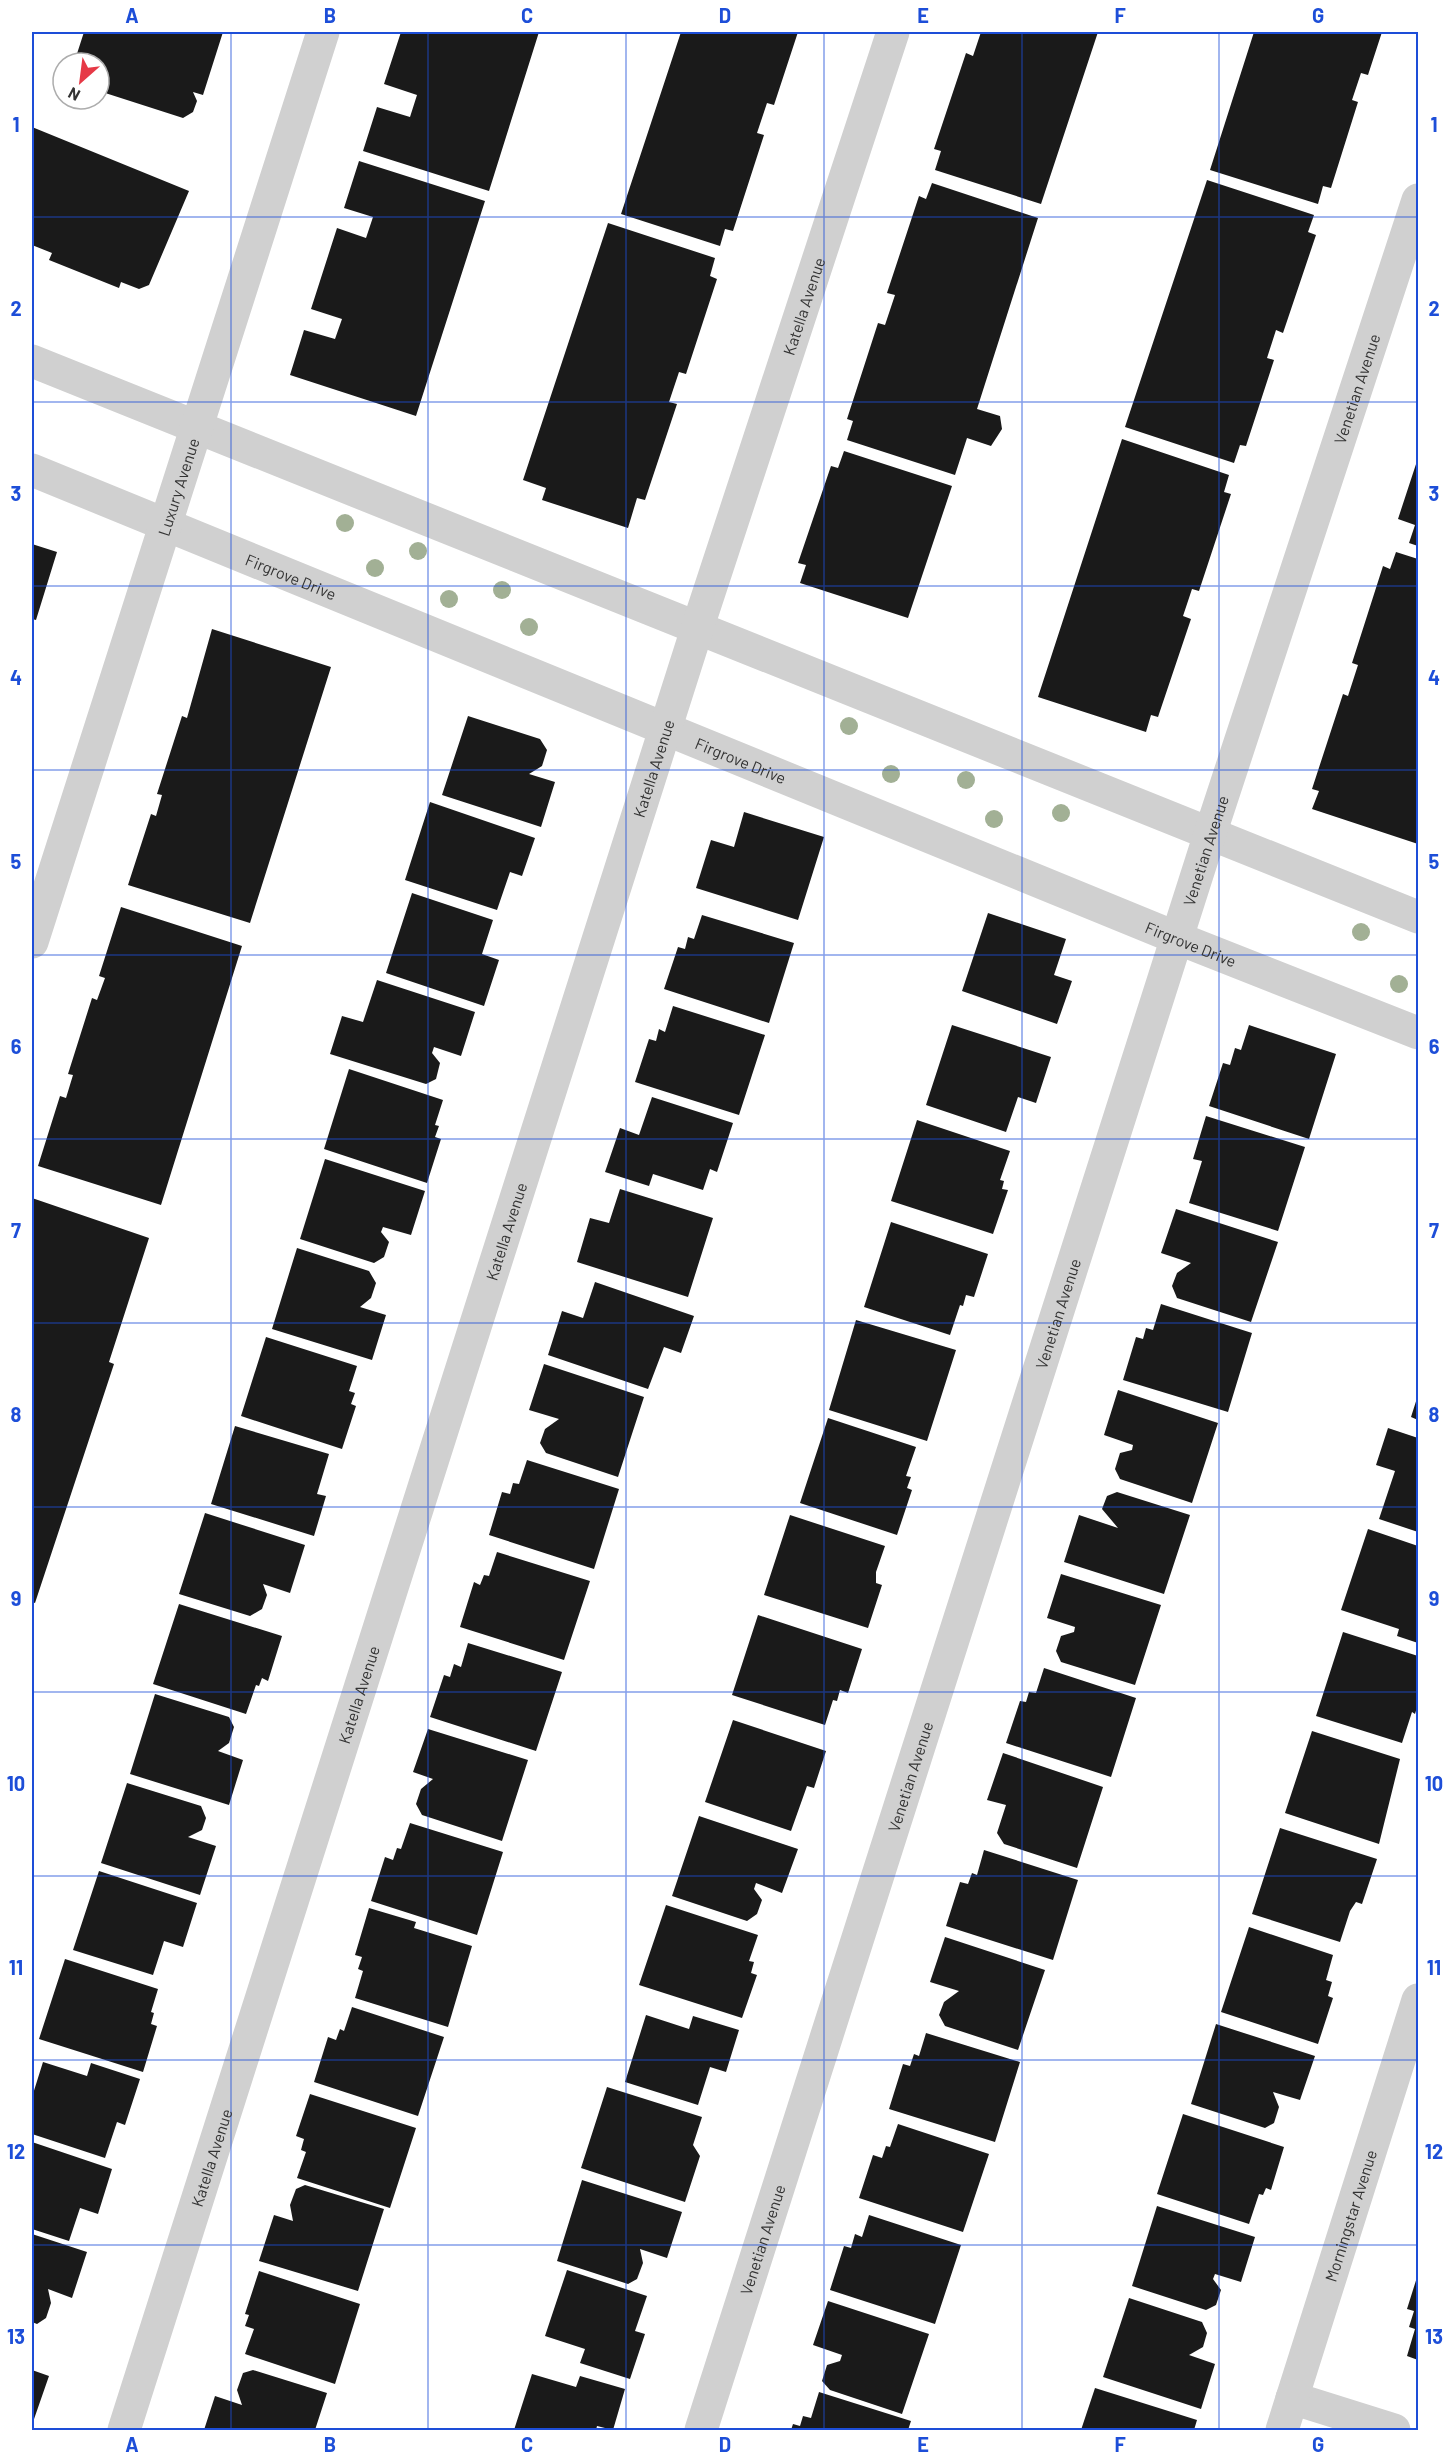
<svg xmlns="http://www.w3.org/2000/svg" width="1450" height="2462" viewBox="0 0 1450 2462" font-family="Barlow,sans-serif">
	<rect width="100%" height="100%" fill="#fff"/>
	<path fill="#1a1a1a" d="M84,32H223L203,95L193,92L197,101L193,112L183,118L99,91V63H74Z
		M401,32H539L489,191L363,151L377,107L410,117L417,95L384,84Z
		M681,32H798L774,105L767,103L757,133L764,135L733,231L725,229L720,246L621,214Z
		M981,32H1098L1041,204L935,170L941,151L934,149L966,53L973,56Z
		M1254,32H1382L1368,75L1361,73L1352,100L1358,102L1331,188L1323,186L1318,204L1210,170Z
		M32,127L189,191L149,285L139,289L121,282L119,288L49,260L52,253L32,245Z
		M359,161L485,201L416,416L290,375L304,330L335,339L342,319L311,309L337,228L366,238L373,217L344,208Z
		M1207,180L1314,215L1308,232L1316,235L1283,333L1276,330L1267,358L1274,360L1246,446L1240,445L1234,463L1125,427Z
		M932,183L1038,218L977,409L1000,416L1002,429L991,446L967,438L955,475L847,440L853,421L847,419L878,323L885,325L895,295L887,293L919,196L926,199Z
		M608,223L715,258L710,276L717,279L686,374L679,372L669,402L677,404L645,500L637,498L628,528L542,500L546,488L523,480Z
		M1122,439L1229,475L1224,492L1231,494L1199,591L1192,589L1183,616L1191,619L1158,717L1151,715L1146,732L1038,697Z
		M844,451L952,486L908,618L800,583L806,565L798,563L831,466L838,468Z
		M1418,458V546L1409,543L1415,525L1398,519Z
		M32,544L57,552L36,620L32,619Z
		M1396,552L1418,559V844L1312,809L1319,791L1312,789L1343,694L1348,696L1358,665L1352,663L1383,566L1390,569Z
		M212,629L331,667L250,923L128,885L151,814L156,816L162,795L157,794L182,716L187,718Z
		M468,716L540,739L547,750L542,766L529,774L555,782L541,827L442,795Z
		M430,802L535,838L522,876L510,872L497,910L405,880Z
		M744,812L824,837L798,920L696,888L711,840L734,847Z
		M412,893L493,920L482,954L499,960L484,1006L386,973Z
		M121,907L242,946L161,1205L38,1166L60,1096L66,1098L73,1075L68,1074L92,998L97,1000L105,978L99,976Z
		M988,913L1066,939L1054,975L1072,981L1057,1024L962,991Z
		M702,915L794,943L769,1023L664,989L678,947L685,949L688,937L694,939Z
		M377,980L475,1012L461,1056L434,1047L432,1053L440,1063L436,1079L426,1084L330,1054L342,1016L363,1022Z
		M673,1006L765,1035L739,1115L635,1082L649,1039L656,1041L659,1029L665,1032Z
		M952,1025L1051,1057L1036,1103L1018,1097L1006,1132L926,1105Z
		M1249,1025L1336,1054L1309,1139L1209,1106L1223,1063L1230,1065L1235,1048L1241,1050Z
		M349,1069L443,1100L435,1125L439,1126L435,1137L441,1139L427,1183L324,1149Z
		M652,1097L733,1123L717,1172L710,1169L703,1190L653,1174L649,1186L605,1172L620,1128L639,1135Z
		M1206,1116L1305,1147L1278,1231L1189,1203L1202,1161L1193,1159Z
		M917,1120L1010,1151L1000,1180L1004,1181L1002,1189L1008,1190L993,1234L891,1201Z
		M325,1159L425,1191L411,1235L383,1227L381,1232L389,1242L384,1257L374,1263L300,1239Z
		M620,1189L713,1218L688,1297L577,1262L590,1218L609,1223Z
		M32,1198L149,1238L109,1362L114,1364L35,1603L32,1602Z
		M1176,1209L1278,1242L1251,1322L1177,1298L1172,1286L1177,1273L1191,1263L1161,1253Z
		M891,1222L988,1254L974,1297L966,1295L963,1306L960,1305L950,1335L864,1307Z
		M297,1248L369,1271L376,1283L371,1298L360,1307L386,1315L372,1360L272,1329Z
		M595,1282L694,1316L681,1353L664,1347L648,1389L548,1355L562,1311L583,1318Z
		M1161,1304L1252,1333L1228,1412L1123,1380L1136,1337L1143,1339L1146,1328L1153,1330Z
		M856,1320L956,1350L927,1441L829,1410Z
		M266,1337L357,1366L349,1391L355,1393L351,1404L356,1406L342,1449L241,1416Z
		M544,1364L644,1397L618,1477L546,1453L540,1443L545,1429L559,1419L529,1410Z
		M1118,1390L1218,1423L1192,1503L1120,1479L1115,1469L1120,1453L1132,1450L1133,1445L1104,1435Z
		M1418,1395V1420L1411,1417Z
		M828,1418L916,1447L906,1476L911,1477L907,1488L912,1490L897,1535L800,1503Z
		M235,1426L329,1454L317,1494L326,1496L314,1536L211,1504Z
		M1388,1428L1418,1438V1532L1379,1519L1395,1471L1376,1465Z
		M527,1460L619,1489L594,1569L489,1535L502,1492L510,1494L513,1483L519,1484Z
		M1117,1492L1190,1515L1164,1594L1064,1562L1079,1515L1118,1528L1102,1509L1107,1496Z
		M205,1513L305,1545L290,1593L263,1584L267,1595L262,1609L250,1616L179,1594Z
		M790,1515L885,1546L876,1572V1583L882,1585L868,1628L764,1595Z
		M1368,1529L1418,1546V1643L1397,1636L1399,1629L1341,1610Z
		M497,1552L590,1581L564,1660L460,1627L474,1582L480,1585L484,1575L489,1576Z
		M1061,1574L1161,1605L1135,1685L1061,1662L1056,1651L1061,1636L1074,1632L1075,1627L1047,1618Z
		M179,1604L282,1636L268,1681L262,1678L259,1686L256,1685L246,1714L153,1684Z
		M758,1615L862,1649L848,1693L840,1690L837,1701L833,1700L825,1725L732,1695Z
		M1343,1632L1418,1656V1704L1415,1714L1412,1712L1402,1743L1316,1716Z
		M468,1643L562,1672L536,1751L430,1717L444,1675L450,1677L454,1664L461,1667Z
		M1044,1668L1136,1698L1111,1777L1006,1743L1020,1701L1026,1702L1029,1692L1036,1693Z
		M155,1694L229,1717L234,1727L229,1743L218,1751L243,1760L229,1805L130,1774Z
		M733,1720L826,1751L814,1788L807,1786L791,1831L705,1802Z
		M428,1729L528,1760L502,1841L422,1815L416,1804L421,1789L433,1779L413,1772Z
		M1312,1731L1400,1759L1379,1844L1285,1813Z
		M1003,1753L1103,1787L1077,1868L1004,1844L997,1833L1006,1805L987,1800Z
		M127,1783L201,1806L206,1818L202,1830L188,1837L216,1846L200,1895L101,1863Z
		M699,1816L798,1849L782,1893L756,1883L754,1889L762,1900L757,1914L747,1921L672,1896Z
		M410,1823L503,1852L477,1935L371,1901L385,1857L393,1860L397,1848L401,1849Z
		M1280,1828L1377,1859L1362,1904L1356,1902L1350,1911L1340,1942L1252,1914Z
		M984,1850L1078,1880L1053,1960L946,1926L960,1882L968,1884L972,1873L977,1875Z
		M99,1871L197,1903L183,1947L164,1941L153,1975L73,1950Z
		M666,1905L758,1935L749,1961L754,1962L751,1973L757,1975L742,2018L639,1985Z
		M369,1908L416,1922L414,1928L472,1946L448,2027L355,1998L363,1971L358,1969L362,1957L355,1955Z
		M1249,1927L1333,1955L1326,1980L1332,1982L1328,1996L1333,1998L1318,2044L1221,2012Z
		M945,1937L1045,1970L1018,2050L945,2026L939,2015L944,2002L959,1991L930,1982Z
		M65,1959L158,1989L151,2012L154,2013L151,2024L157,2026L143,2072L39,2039Z
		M352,2007L444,2037L418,2116L314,2082L328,2037L336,2040L340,2029L344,2031Z
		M646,2015L689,2029L693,2016L739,2030L726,2072L710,2067L698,2105L625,2082Z
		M1216,2024L1315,2056L1300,2100L1273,2092L1279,2107L1274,2123L1265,2128L1191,2104Z
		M926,2033L1020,2062L995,2142L889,2109L903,2064L910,2066L914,2054L919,2056Z
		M43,2062L87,2076L91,2063L140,2079L125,2125L117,2122L105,2158L32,2134V2097Z
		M607,2087L702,2117L693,2145L700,2156L685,2202L581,2168Z
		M310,2094L416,2128L390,2208L297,2178L306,2152L301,2150L304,2139L296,2136Z
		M1183,2114L1284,2147L1271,2190L1266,2188L1263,2195L1259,2194L1249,2224L1157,2194Z
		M898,2124L989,2154L963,2232L859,2198L873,2155L882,2158L886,2146L890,2147Z
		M32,2142L112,2169L98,2214L80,2208L69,2241L32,2229Z
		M582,2180L682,2212L667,2258L640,2249L643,2263L637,2279L628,2284L557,2261Z
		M305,2185L384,2209L358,2291L259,2261L274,2215L293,2221L290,2205L296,2189Z
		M1157,2206L1255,2237L1241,2282L1215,2274L1213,2279L1221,2290L1216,2305L1206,2310L1132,2286Z
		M869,2215L961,2245L935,2324L830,2290L844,2246L851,2248L855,2234L862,2237Z
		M32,2234L87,2252L72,2298L48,2289L51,2303L46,2318L37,2324L32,2322Z
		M567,2270L647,2296L635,2331L645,2334L630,2379L580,2363L585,2349L545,2336Z
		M259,2271L360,2304L335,2384L245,2354L254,2329L245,2326L249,2315L245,2314Z
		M1418,2274V2360L1407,2356L1415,2329L1409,2327L1414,2311L1407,2309Z
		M1129,2298L1202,2322L1207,2333L1203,2347L1189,2355L1215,2364L1201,2409L1103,2377Z
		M828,2301L929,2334L902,2414L830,2390L822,2381L827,2365L840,2361L842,2355L813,2345Z
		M32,2370L49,2376L33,2422H32Z
		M253,2370L327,2393L315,2430H204L215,2396L242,2405L237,2390L243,2373Z
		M532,2374L576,2387L580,2376L625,2389L613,2430L597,2426L596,2430H514Z
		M1095,2388L1197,2420L1194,2430H1081Z
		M819,2392L911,2421L908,2430H791L793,2424L800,2426L803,2416L811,2418Z"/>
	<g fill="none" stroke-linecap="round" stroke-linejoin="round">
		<g stroke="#d0d0d0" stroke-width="33">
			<path d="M32,361L1418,917"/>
			<path id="s1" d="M32,470L1177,938L1418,1033"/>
			<path id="s2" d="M32,942L323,32"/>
			<path d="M1292,2398L1394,2430"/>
			<path id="s3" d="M124,2430L698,626L893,32"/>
			<path id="s4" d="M701,2430L1210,834L1418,200"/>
			<path id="s5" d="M1282,2430L1418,2000"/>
		</g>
	</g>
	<g fill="#a2b095">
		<circle cx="345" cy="523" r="9"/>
		<circle cx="418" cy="551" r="9"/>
		<circle cx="375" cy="568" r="9"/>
		<circle cx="502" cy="590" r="9"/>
		<circle cx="449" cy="599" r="9"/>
		<circle cx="529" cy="627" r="9"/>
		<circle cx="849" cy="726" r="9"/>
		<circle cx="891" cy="774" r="9"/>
		<circle cx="966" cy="780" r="9"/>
		<circle cx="1061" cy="813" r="9"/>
		<circle cx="994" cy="819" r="9"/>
		<circle cx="1361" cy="932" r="9"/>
		<circle cx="1399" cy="984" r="9"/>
	</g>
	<path fill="none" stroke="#1d4ed8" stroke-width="1.5" stroke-opacity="0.55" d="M231,32V2430M428,32V2430M626,32V2430M824,32V2430M1022,32V2430M1219,32V2430M32,217H1418M32,402H1418M32,586H1418M32,770H1418M32,955H1418M32,1139H1418M32,1323H1418M32,1507H1418M32,1692H1418M32,1876H1418M32,2060H1418M32,2245H1418"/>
	<g text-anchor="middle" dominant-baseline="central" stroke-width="6" stroke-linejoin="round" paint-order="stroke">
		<g font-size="16" fill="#333" stroke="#fff">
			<text stroke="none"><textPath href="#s3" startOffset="2230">Katella Avenue</textPath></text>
			<text stroke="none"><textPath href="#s4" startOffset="2144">Venetian Avenue</textPath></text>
			<text stroke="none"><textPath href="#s2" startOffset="478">Luxury Avenue</textPath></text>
			<text stroke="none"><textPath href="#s1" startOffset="280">Firgrove Drive</textPath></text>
			<text stroke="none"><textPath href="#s1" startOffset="766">Firgrove Drive</textPath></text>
			<text stroke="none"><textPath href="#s3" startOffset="1744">Katella Avenue</textPath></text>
			<text stroke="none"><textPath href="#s4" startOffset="1658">Venetian Avenue</textPath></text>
			<text stroke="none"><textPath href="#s1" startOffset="1252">Firgrove Drive</textPath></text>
			<text stroke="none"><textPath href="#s3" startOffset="1258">Katella Avenue</textPath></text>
			<text stroke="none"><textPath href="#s4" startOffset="1172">Venetian Avenue</textPath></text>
			<text stroke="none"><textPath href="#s3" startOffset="772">Katella Avenue</textPath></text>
			<text stroke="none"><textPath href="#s4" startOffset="686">Venetian Avenue</textPath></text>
			<text stroke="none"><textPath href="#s3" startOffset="286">Katella Avenue</textPath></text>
			<text stroke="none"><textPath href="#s5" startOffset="225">Morningstar Avenue</textPath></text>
			<text stroke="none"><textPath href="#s4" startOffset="200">Venetian Avenue</textPath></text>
		</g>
	</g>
	<rect width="1450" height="2462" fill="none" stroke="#ffffff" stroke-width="66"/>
	<g transform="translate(81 81) rotate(208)"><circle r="28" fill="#ffffff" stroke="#adadad" stroke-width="1.5"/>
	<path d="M0-4.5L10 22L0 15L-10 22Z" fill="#e63946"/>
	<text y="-9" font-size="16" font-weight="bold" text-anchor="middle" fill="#333333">N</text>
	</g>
	<rect x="33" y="33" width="1384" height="2396" fill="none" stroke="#1d4ed8" stroke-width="2"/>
	<g font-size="20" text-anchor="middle" font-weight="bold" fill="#1d4ed8">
		<text x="132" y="23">A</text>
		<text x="330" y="23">B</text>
		<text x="527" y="23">C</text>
		<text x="725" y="23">D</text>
		<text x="923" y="23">E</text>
		<text x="1120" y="23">F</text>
		<text x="1318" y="23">G</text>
		<text x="16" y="132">1</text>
		<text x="1434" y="132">1</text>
		<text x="16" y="316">2</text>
		<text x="1434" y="316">2</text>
		<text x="16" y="501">3</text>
		<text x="1434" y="501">3</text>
		<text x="16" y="685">4</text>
		<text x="1434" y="685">4</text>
		<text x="16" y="869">5</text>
		<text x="1434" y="869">5</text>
		<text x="16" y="1054">6</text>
		<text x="1434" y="1054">6</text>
		<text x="16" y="1238">7</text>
		<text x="1434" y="1238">7</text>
		<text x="16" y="1422">8</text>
		<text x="1434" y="1422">8</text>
		<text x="16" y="1606">9</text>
		<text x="1434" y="1606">9</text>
		<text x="16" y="1791">10</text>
		<text x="1434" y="1791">10</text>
		<text x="16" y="1975">11</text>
		<text x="1434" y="1975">11</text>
		<text x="16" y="2159">12</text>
		<text x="1434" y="2159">12</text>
		<text x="16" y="2344">13</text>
		<text x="1434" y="2344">13</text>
		<text x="132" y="2452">A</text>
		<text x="330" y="2452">B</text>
		<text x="527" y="2452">C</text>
		<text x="725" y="2452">D</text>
		<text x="923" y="2452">E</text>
		<text x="1120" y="2452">F</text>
		<text x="1318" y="2452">G</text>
	</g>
</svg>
